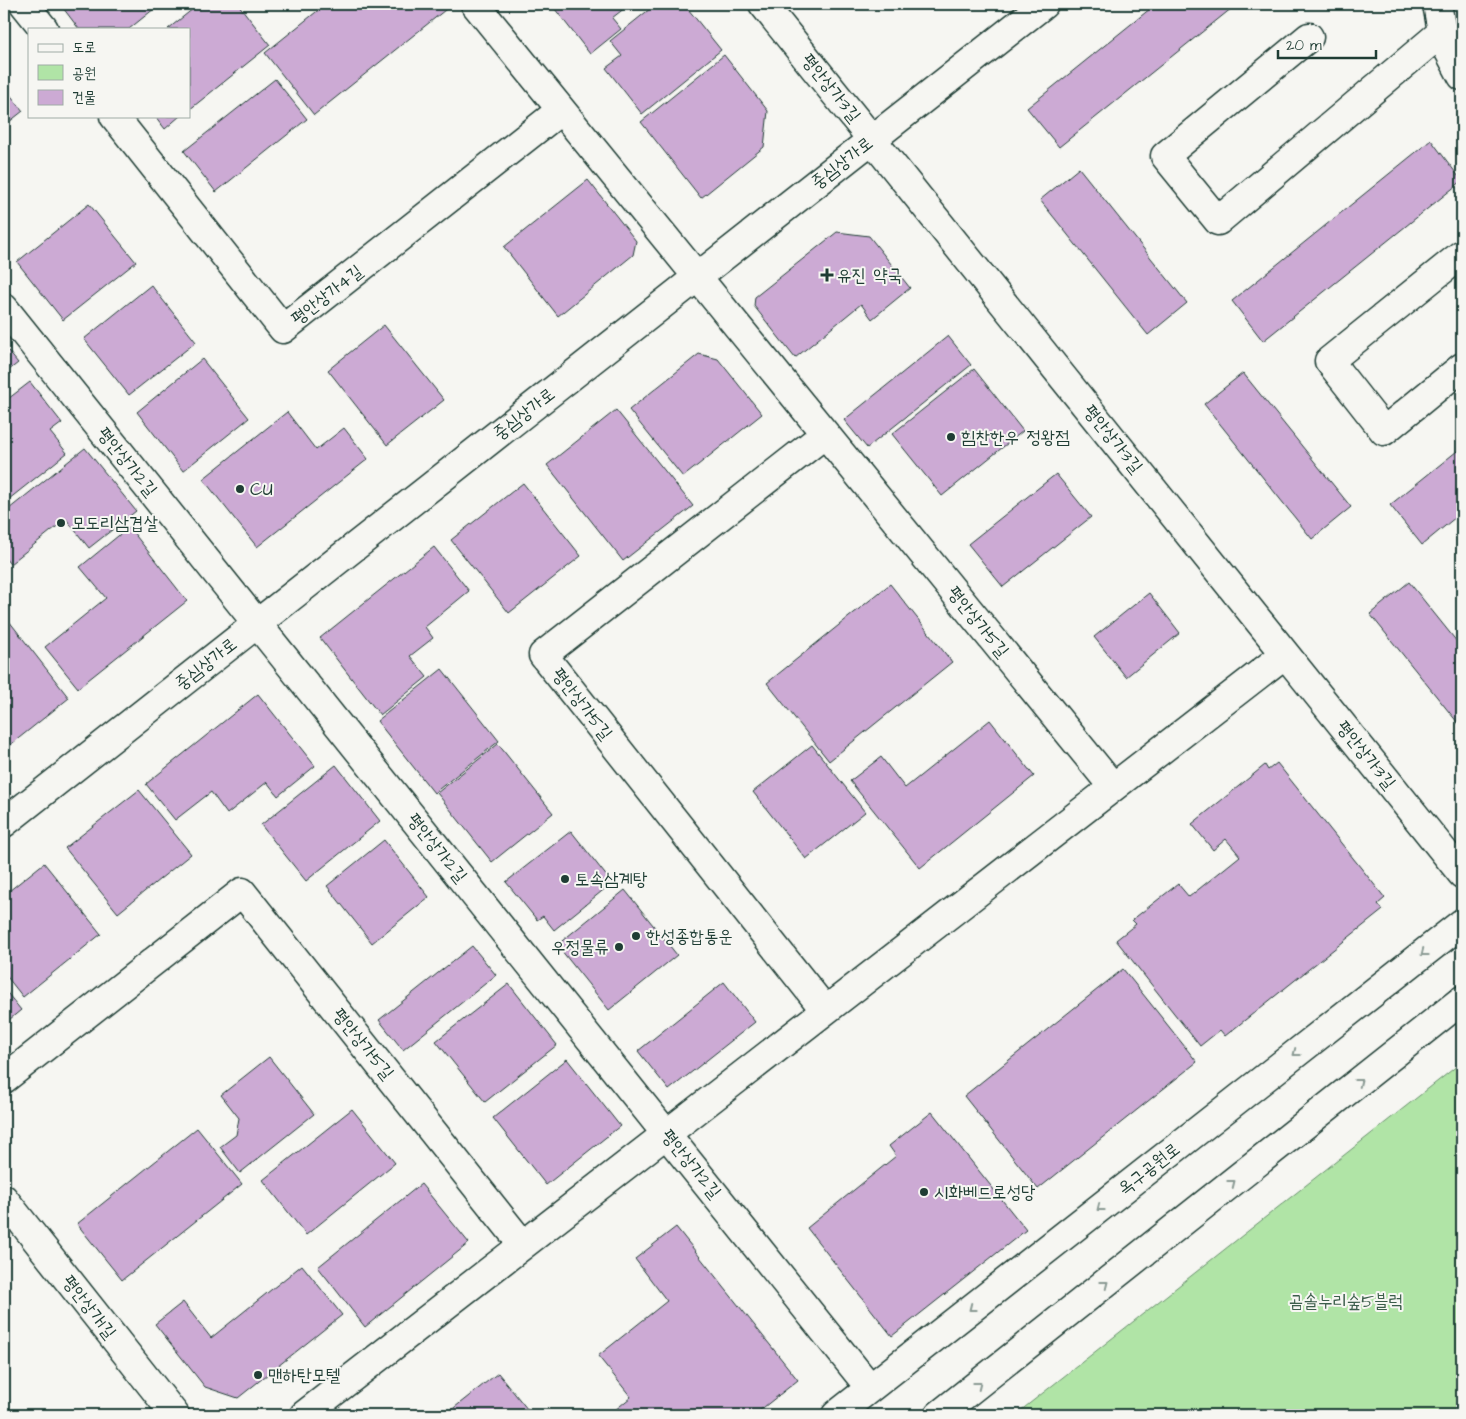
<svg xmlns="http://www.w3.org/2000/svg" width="1466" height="1419" viewBox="0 0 1466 1419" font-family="'Architects Daughter','Poor Story',sans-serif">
	<rect width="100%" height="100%" fill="#f6f6f2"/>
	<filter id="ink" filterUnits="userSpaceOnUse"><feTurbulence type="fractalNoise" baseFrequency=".02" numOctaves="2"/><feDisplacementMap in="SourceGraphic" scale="10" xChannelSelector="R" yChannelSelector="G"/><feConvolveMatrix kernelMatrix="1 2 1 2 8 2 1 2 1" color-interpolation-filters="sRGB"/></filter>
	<g filter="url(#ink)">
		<path fill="#b0e4a6" stroke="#68906d" d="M1462,1062V1415H1015Z"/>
		<path fill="#ccaad4" stroke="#1f3d34" d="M60,4H160L129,29H79Z
			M199,4H238L270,45L189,110V29H168Z
			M326,4H448L450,6L314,115L265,53Z
			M551,4H630L612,18L621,29L590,54Z
			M656,4H684L721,50L642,114L606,68L622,56L610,41Z
			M1156,4H1237L1059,147L1027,108Z
			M724,55L768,111L764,147L701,198L641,122Z
			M275,79L307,119L216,192L184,151Z
			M4,87L23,111L4,126Z
			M155,116H180L165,129Z
			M1431,140L1462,181L1263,341L1232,301Z
			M1079,168L1187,303L1148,335L1040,200Z
			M588,180L636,241L633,255L558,316L504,247Z
			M89,204L136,262L63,320L17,262Z
			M837,232L869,236L910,288L872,319L861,304L795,358L754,306L755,297Z
			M151,285L196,342L129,395L84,339Z
			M384,325L444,400L387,445L328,370Z
			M948,336L971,365L867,448L844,420Z
			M4,346L18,363L4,374Z
			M699,354L718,359L762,414L683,477L629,410Z
			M202,359L249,418L183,471L137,412Z
			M974,369L1023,431L942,496L892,434Z
			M1243,373L1351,507L1312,539L1204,404Z
			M30,382L62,423L50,432L67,453L4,503V402Z
			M616,410L693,506L623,561L547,465Z
			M287,412L316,450L344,428L368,459L257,547L203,479Z
			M1462,447V512L1422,545L1390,505Z
			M85,448L136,511L89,548L66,519L10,564L4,557V513Z
			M1056,474L1091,517L1003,587L968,544Z
			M523,483L581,556L509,613L451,540Z
			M129,527L187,601L78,688L45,647L106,598L80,567Z
			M434,547L469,591L425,627L433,638L410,656L427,677L380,715L320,638Z
			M1409,582L1462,648V728L1370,614Z
			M890,584L952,662L829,761L767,683Z
			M1149,593L1180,633L1126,677L1094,637Z
			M9,621L69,698L4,750V625Z
			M442,669L499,741L434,793L377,721Z
			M258,694L315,766L278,796L267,782L227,814L211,792L175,820L146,784Z
			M990,720L1034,776L920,868L850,781L881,757L905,788Z
			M498,744L553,813L492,862L437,793Z
			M812,745L865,812L806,859L753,792Z
			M1277,763L1385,898L1378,904L1383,910L1225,1036L1220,1030L1200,1046L1116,940L1136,924L1132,920L1178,884L1189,897L1240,856L1226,839L1213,850L1192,824L1265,765L1268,770Z
			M336,765L380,821L306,881L261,825Z
			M139,790L191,854L118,913L65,848Z
			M571,831L612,883L554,930L543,916L537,920L506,882Z
			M384,840L429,897L372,943L327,886Z
			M44,863L101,934L23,997L4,973V895Z
			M625,890L677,955L609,1010L557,945Z
			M472,946L496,975L403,1050L379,1020Z
			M1123,969L1197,1062L1038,1189L964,1096Z
			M724,982L755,1022L669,1090L638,1051Z
			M509,984L557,1045L485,1102L436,1041Z
			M4,989L21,1010L4,1024Z
			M269,1057L314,1114L240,1173L220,1147L236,1135L239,1118L221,1095Z
			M567,1059L620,1126L546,1185L493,1118Z
			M352,1109L395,1163L306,1235L263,1180Z
			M932,1112L1026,1230L892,1336L807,1228L896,1156L889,1146Z
			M197,1128L242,1184L122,1280L77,1224Z
			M421,1184L469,1243L365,1327L318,1267Z
			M676,1227L798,1380L754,1415H609L631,1397L598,1356L667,1301L635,1259Z
			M302,1265L342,1315L238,1398L205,1387L155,1324L183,1302L211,1338Z
			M498,1373L532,1415H445Z"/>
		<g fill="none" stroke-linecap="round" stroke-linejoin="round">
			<defs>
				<path id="minor" d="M24,4L44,29
					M475,4L1113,787
					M763,4L1462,874
					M1437,4L1444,42L1462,76
					M1309,37L1165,156L1218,221L1442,32
					M114,116L283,329L561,110
					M1462,254L1329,361L1384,431L1462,367
					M4,308L870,1388
					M825,434L543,655L825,1010
					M4,823L1044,4
					M4,1079L242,892L523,1245
					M4,1199L175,1415
					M304,1415L1285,654
					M836,1415L1462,923
					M939,1415L1462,1000"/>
			</defs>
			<use href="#minor" stroke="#1f3d34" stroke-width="31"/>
			<use href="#minor" stroke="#f6f6f2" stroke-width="28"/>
		</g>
		<defs><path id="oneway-chevron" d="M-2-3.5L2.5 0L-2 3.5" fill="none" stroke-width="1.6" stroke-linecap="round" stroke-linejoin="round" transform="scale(1.25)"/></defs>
		<g stroke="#8a9a93">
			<use href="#oneway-chevron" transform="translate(1424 953) rotate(142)"/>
			<use href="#oneway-chevron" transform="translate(1296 1053) rotate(142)"/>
			<use href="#oneway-chevron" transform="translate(1359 1082) rotate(-38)"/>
			<use href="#oneway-chevron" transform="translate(1232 1183) rotate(-38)"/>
			<use href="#oneway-chevron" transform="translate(1100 1208) rotate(142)"/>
			<use href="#oneway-chevron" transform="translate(1105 1284) rotate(-38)"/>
			<use href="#oneway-chevron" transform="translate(972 1308) rotate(142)"/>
			<use href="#oneway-chevron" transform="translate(978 1385) rotate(-38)"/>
		</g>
	</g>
	<g fill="#1f3d34" stroke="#f6f6f2" stroke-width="2">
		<path d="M824.5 267.5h5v5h5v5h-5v5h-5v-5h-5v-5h5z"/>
		<circle cx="951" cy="437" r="5"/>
		<circle cx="240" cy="489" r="5"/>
		<circle cx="61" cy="523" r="5"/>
		<circle cx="565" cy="879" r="5"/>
		<circle cx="636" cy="936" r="5"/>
		<circle cx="619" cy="947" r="5"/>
		<circle cx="924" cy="1192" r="5"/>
		<circle cx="258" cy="1375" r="5"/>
	</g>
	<g text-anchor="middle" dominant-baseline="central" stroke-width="4" stroke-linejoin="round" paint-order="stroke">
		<g font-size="18" fill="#1f3d34" stroke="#f6f6f2">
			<text transform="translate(831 88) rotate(51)">평안상가3길</text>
			<text transform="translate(842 163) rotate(-38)">중심상가로</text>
			<text transform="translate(327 295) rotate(-38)">평안상가4길</text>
			<text transform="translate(524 414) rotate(-38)">중심상가로</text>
			<text transform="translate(1113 439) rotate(51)">평안상가3길</text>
			<text transform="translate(127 462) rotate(51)">평안상가2길</text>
			<text transform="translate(978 622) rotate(51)">평안상가5길</text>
			<text transform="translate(206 664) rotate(-38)">중심상가로</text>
			<text transform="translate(582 704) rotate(52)">평안상가5길</text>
			<text transform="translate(1366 755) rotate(51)">평안상가3길</text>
			<text transform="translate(437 848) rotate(51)">평안상가2길</text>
			<text transform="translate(363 1044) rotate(51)">평안상가5길</text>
			<text transform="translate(691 1164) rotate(51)">평안상가2길</text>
			<text transform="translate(1149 1169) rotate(-38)">옥구공원로</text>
			<text transform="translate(89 1307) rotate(52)">평안상가1길</text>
		</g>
		<g font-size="18" fill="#1f3d34" stroke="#f6f6f2" text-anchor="start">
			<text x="837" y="275">유진 약국</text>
			<text x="961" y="437">힘찬한우 정왕점</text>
			<text x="250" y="489">CU</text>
			<text x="71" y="523">모도리삼겹살</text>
			<text x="575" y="879">토속삼계탕</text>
			<text x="646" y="936">한성종합통운</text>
			<text x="609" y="947" text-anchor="end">우정물류</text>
			<text x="934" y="1192">시화베드로성당</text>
			<text x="268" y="1375">맨하탄모텔</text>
		</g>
		<g font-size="18" fill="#3c5e4b" stroke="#f6f6f2">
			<text x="1346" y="1301">곰솔누리숲5블럭</text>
		</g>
	</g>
	<rect width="1466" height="1419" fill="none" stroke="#f6f6f2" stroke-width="20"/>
	<rect x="10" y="10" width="1446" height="1399" fill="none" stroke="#1f3d34" stroke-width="2" filter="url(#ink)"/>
	<rect x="28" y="28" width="162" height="90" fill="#f6f6f2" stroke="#a0aca6"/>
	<rect x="38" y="44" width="25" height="8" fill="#f6f6f2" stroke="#a0aca6"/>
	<text x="72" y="52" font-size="15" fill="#1f3d34">도로</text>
	<rect x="38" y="65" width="25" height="15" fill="#b0e4a6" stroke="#a0aca6"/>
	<text x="72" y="78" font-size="15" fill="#1f3d34">공원</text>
	<rect x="38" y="90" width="25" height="15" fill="#ccaad4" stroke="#a0aca6"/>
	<text x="72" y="102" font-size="15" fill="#1f3d34">건물</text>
	<path d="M1278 50v8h98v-8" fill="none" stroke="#1f3d34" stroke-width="2.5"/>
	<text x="1286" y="50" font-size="15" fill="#1f3d34" stroke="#f6f6f2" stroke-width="4" paint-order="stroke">20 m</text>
</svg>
